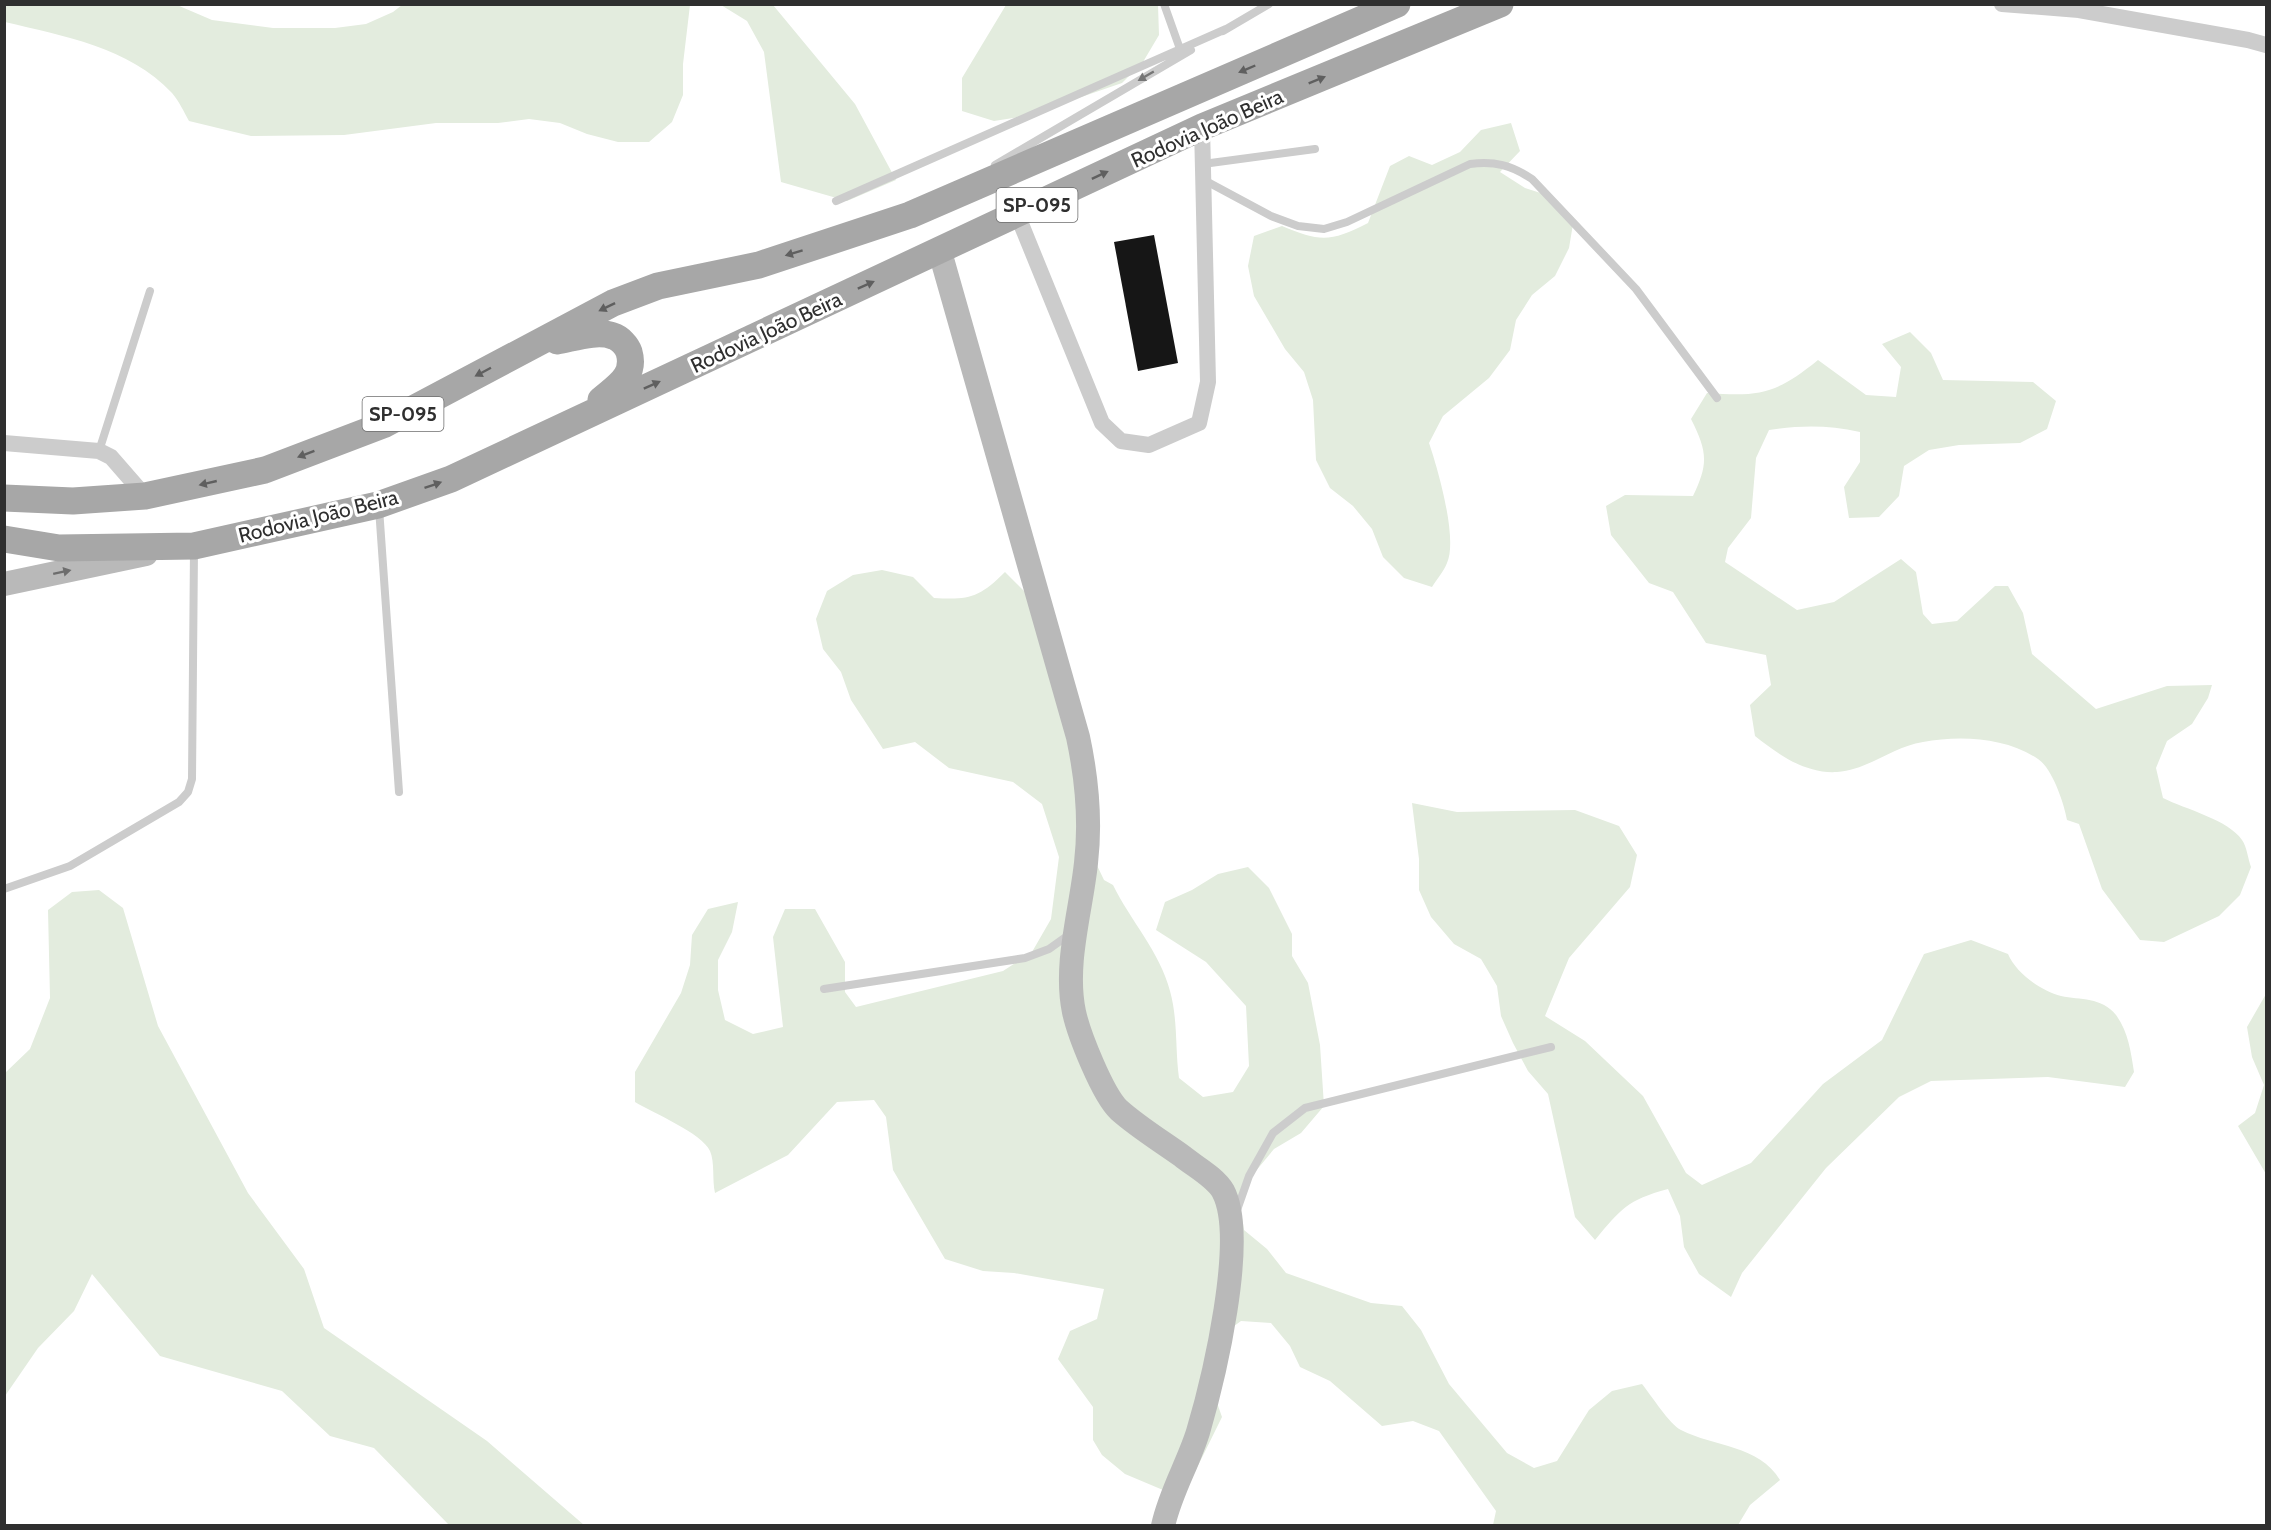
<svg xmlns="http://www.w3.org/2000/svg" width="2271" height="1530" viewBox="0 0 2271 1530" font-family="Cabin,sans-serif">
	<rect width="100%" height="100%" fill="#fff"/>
	<path fill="#e3ecde" d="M5,4L177,5L212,20L273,28H335L366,24L393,12L402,5H690L683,64V95L672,122L649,142H618L587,134L560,123L529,119L498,123H436L344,135L251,136L189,121C184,112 179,101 172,93C129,47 63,36 5,22Z
		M721,5H773L855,104L896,180L847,201L781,182L764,52L747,21Z
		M1006,5H1158L1159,35L1143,62L1122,83L1026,116L994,121L962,111V78Z
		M1511,123L1520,151L1500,172L1525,188L1553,197L1574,218L1569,248L1555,276L1532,295L1516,320L1510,350L1489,378L1443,416L1429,443C1438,469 1458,539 1447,563C1444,571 1437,579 1432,587L1404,578L1383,557L1372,529L1353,506L1330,488L1316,460L1313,400L1304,372L1285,349L1254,296L1248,266L1254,236L1282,226C1320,242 1331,242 1368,223L1390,166L1409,156L1432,165L1460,152L1481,130Z
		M1910,332L1931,353L1943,380L2033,382L2056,401L2047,429L2020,443L1959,445L1929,450L1904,466L1899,496L1879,517L1849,518L1844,487L1860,462V432C1828,425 1802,425 1769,430L1756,458L1751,518L1728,548L1725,562L1797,610L1834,602L1901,559L1916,572L1923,614L1932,624L1957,621L1995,586H2008L2023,613L2032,654L2096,709L2167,686L2212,685L2208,698L2192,724L2167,741L2156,768L2163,798C2185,809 2229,820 2242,840C2247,847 2248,859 2251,867L2240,895L2219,916L2164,942L2140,940L2102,889L2079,824L2067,820C2064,803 2052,768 2038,759C2006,737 1959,735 1923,742C1892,747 1868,770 1837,772C1805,774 1778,754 1755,736L1750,705L1771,685L1766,655L1706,643L1673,592L1649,583L1611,535L1606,506L1625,495L1693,496C1709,463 1707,451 1691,419L1707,393C1760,397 1776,394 1818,360L1866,395L1896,397L1901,367L1882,344Z
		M882,570L913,577L934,598C969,600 979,598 1005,572L1058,625L1092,855L1104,880L1113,885C1130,920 1160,952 1170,991C1178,1020 1175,1048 1179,1078L1203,1097L1233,1092L1249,1066L1246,1006L1206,962L1156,930L1165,902L1192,890L1218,874L1248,867L1269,888L1292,934V956L1308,983L1320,1045L1324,1106L1301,1133L1274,1149L1255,1172L1239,1199L1244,1230L1267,1249L1286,1273L1371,1303L1402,1306L1421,1330L1449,1384L1507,1453L1534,1468L1557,1461L1589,1410L1612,1391L1642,1384C1651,1395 1670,1425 1681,1430C1714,1447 1759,1445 1780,1480L1750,1505L1738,1525H1493L1496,1511L1439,1431L1413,1421L1382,1426L1330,1381L1300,1367L1290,1346L1271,1323L1241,1321L1215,1340L1216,1400L1222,1417L1182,1498L1125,1474L1102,1455L1093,1440V1407L1058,1359L1070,1331L1097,1319L1104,1289L1014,1273L983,1271L945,1259L893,1170L886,1117L874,1100L837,1102L788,1155L715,1193C712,1180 715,1162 710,1151C702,1133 653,1113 635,1102V1072L681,993L690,965L692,935L708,909L738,902L732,932L718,960V990L725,1020L753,1034L783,1027L773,937L785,909H815L845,962V992L856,1007L1003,971L1032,952L1051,919L1059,857L1042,804L1013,782L949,768L915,742L883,749L851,700L841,672L823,649L816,619L827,591L853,575Z
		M1412,803L1457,812L1575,810L1619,826L1637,855L1630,887L1569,958L1545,1016L1585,1041L1643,1096L1686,1173L1702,1185L1751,1163L1823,1084L1882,1040L1924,954L1971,940L2008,954C2016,973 2041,991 2061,996C2080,1000 2102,997 2116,1015C2128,1031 2131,1052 2134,1072L2125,1087L2048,1077L1931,1081L1899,1097L1826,1168L1742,1273L1731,1297L1699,1274L1684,1247L1680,1216L1668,1189C1627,1200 1621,1209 1595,1240L1575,1217L1548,1094L1528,1071L1513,1043L1501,1016L1497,986L1481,959L1454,944L1431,917L1419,890V859Z
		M99,890L123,908L158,1026L248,1193L304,1269L324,1328L487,1441L584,1525H449L374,1448L330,1436L282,1391L160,1356L92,1274L74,1311L38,1348L5,1396V1073L30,1049L50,998L48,910L72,892Z
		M2266,994V1174L2238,1126L2255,1113L2264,1085L2252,1057L2247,1027Z"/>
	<path fill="#161616" d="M1154,235L1178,363L1138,371L1114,242Z"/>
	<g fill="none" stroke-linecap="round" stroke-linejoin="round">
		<path stroke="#ccc" stroke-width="8" d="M1164,4L1180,49
			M1223,31L1269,4
			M1203,164L1315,149
			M995,165L1191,50
			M1204,180L1271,216L1298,226L1324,229L1347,222L1470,164C1495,161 1511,165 1532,179L1636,289L1717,398
			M836,201L1226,29
			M99,451L150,291
			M379,508L399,792
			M4,889L70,866L179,802L188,792L192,779L194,549
			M824,989L1025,958L1049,949L1070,934
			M1236,1213L1249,1176L1273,1133L1305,1108L1551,1047"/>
		<path stroke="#ccc" stroke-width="16" d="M2002,4L2079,10L2248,40L2266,45
			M1017,214L1102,423L1121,441L1149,445L1199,423L1208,382L1202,127
			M4,443L99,451L111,457L145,496"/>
		<path stroke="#b9b9b9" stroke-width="24" d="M940,252L1078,737C1087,779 1091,820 1086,863C1081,911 1064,964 1074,1012C1079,1035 1103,1095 1119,1110C1138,1127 1161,1141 1182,1156C1194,1166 1215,1177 1223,1191C1248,1238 1213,1381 1198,1432C1188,1464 1170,1493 1163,1526
			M4,584L146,554"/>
		<path stroke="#a7a7a7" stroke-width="27" d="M557,341C574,338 597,330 613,336C620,338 627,346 629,352C636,376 617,386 601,400
			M4,498L73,501L145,496L265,470L383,425L613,303L658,286L759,265L910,215L1397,4
			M4,539L59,548L194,546L378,505L451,479L1202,127L1500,4"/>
	</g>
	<defs><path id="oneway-solid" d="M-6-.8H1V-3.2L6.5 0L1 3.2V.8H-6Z" transform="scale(1.5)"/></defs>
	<g fill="#5f5f5f">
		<use href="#oneway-solid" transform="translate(1247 69) rotate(157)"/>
		<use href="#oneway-solid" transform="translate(1317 80) rotate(-22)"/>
		<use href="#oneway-solid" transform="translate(1100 175) rotate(-25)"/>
		<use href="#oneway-solid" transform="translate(794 253) rotate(163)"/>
		<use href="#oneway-solid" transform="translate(866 285) rotate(-24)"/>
		<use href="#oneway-solid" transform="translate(607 307) rotate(154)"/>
		<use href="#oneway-solid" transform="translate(483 372) rotate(152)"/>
		<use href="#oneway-solid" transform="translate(652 385) rotate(-24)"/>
		<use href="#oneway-solid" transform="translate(306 454) rotate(159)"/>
		<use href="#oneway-solid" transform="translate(208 483) rotate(167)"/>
		<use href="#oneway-solid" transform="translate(433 485) rotate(-19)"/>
	</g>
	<use fill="#767676" href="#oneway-solid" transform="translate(1146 76) rotate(150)"/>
	<use fill="#6d6d6d" href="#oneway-solid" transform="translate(62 572) rotate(-12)"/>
	<g text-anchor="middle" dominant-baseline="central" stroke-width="6" stroke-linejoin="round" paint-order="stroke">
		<g fill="#fff" stroke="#6d6d6d" stroke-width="1.5">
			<rect x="996.5" y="188" width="81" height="34" rx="4.5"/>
			<rect x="362.5" y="397" width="81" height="34" rx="4.5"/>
		</g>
		<g font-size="20" font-weight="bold" fill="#2f2f2f">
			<text x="1037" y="205">SP-095</text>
			<text x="403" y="414">SP-095</text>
		</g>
		<g font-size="21" fill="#2f2f2f" stroke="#fff">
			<text transform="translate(1207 128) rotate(-24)">Rodovia João Beira</text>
			<text transform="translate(766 332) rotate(-25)">Rodovia João Beira</text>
			<text transform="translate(318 516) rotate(-14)">Rodovia João Beira</text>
		</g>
	</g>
	<rect width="2271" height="1530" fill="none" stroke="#2f2f2f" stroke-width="12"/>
</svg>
